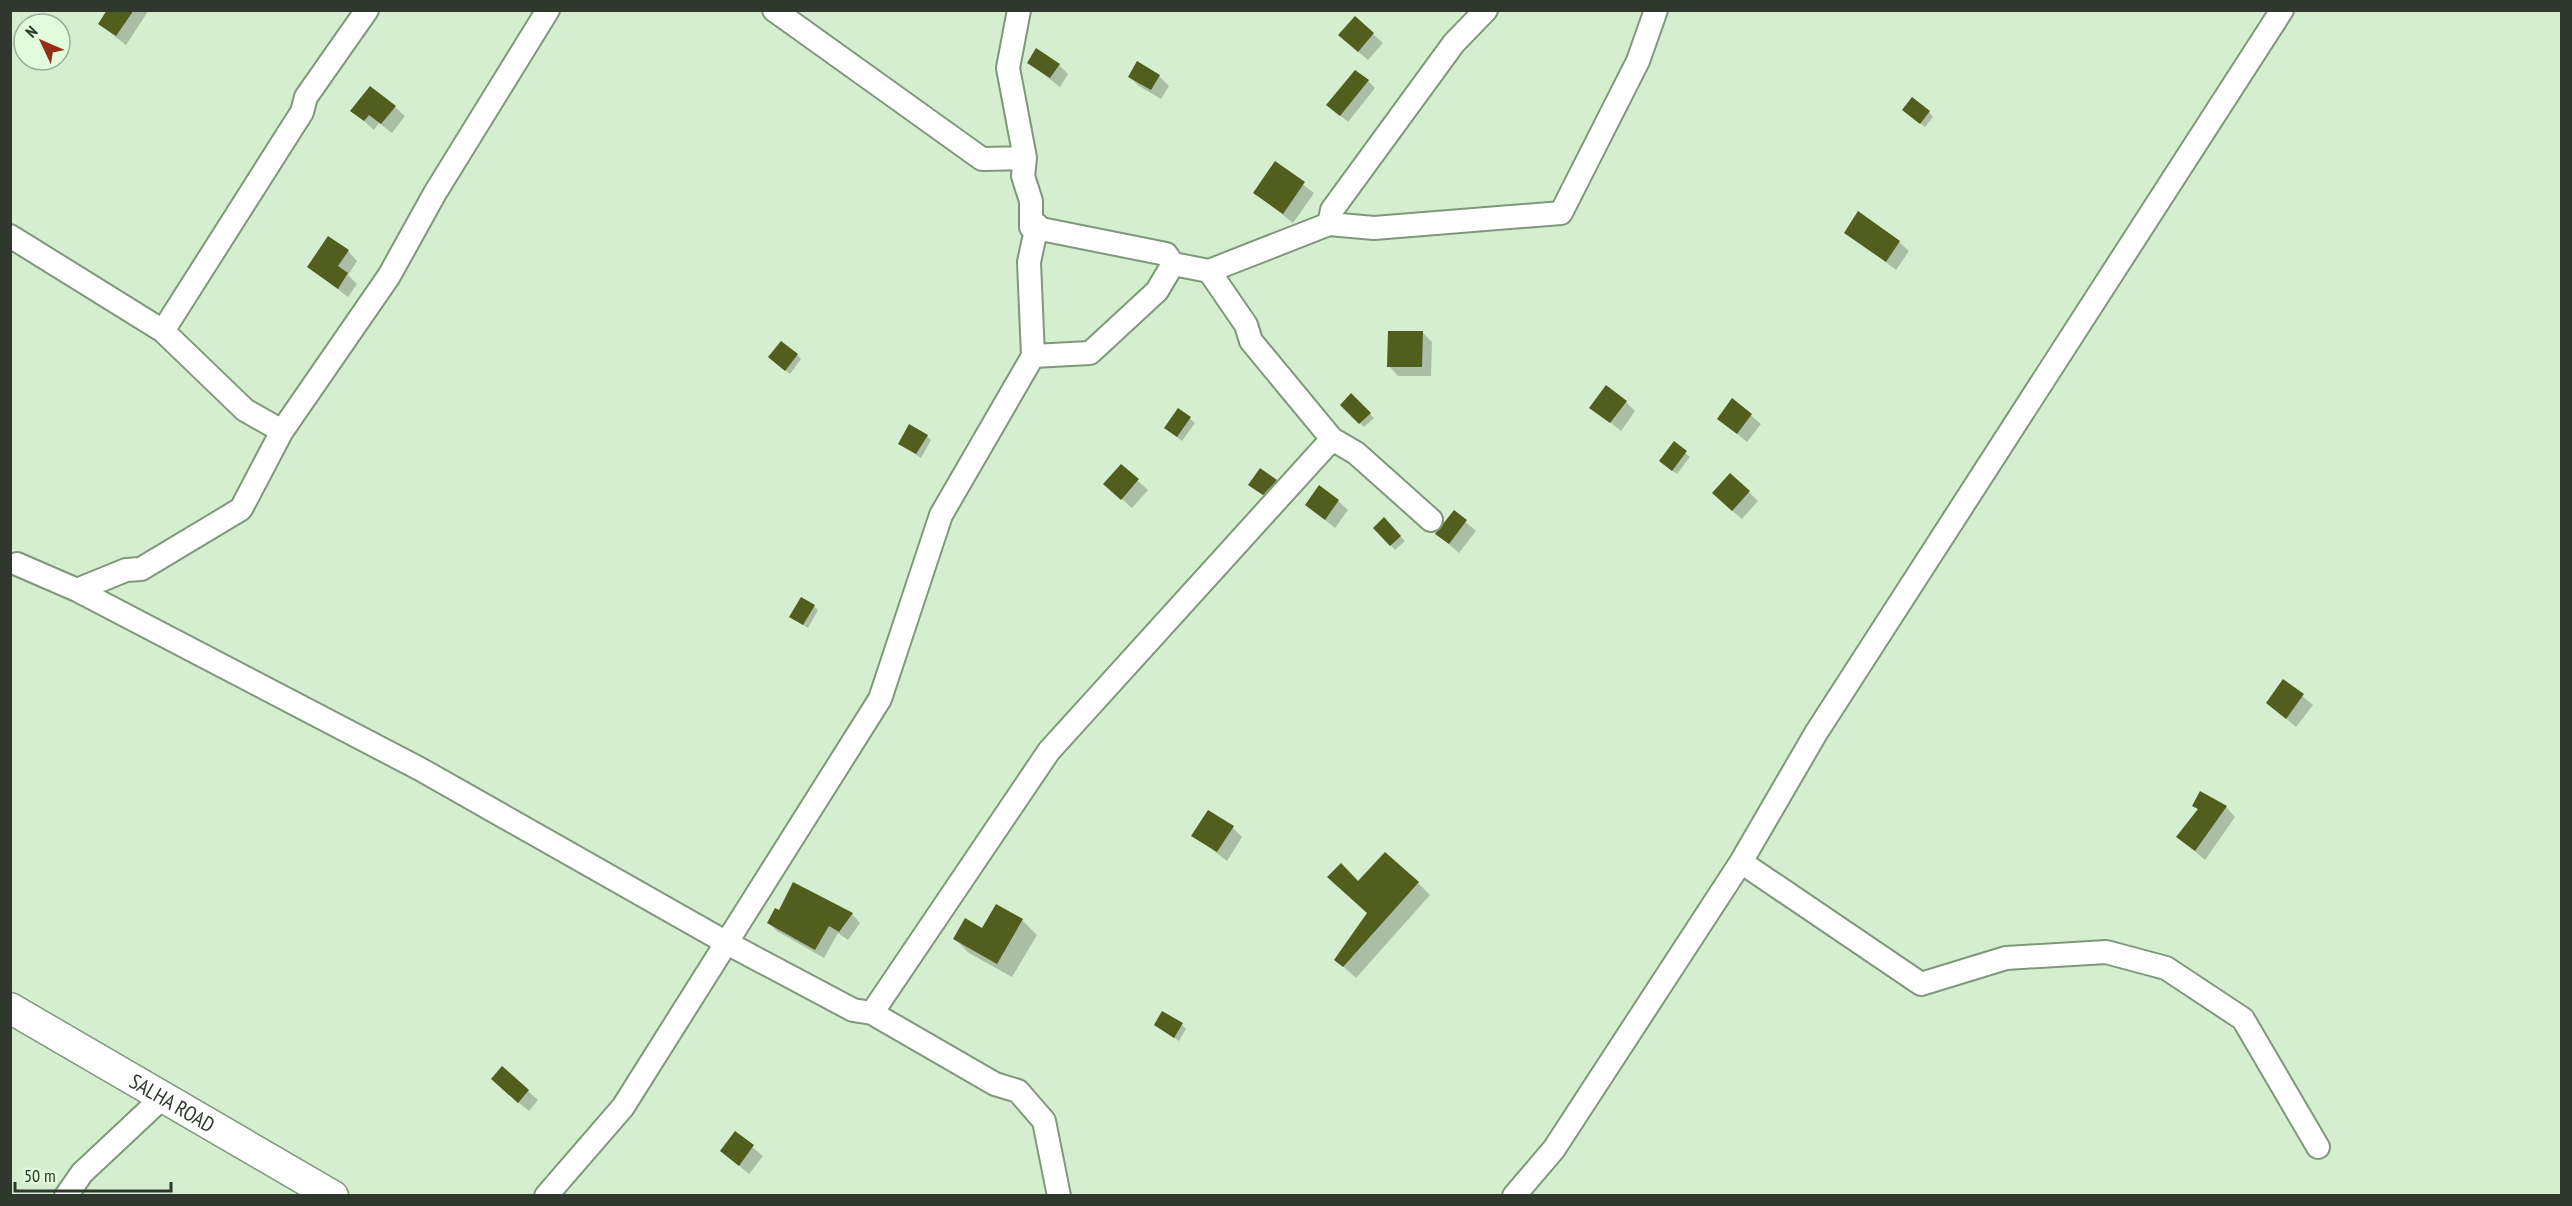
<svg xmlns="http://www.w3.org/2000/svg" width="2572" height="1206" viewBox="0 0 2572 1206" font-family="'PT Sans Narrow',sans-serif">
	<rect width="100%" height="100%" fill="#d5eed0"/>
	<path fill="#0003" d="M109,10H149L126,45L99,24Z
		M1355,18L1383,43L1368,60L1350,45Z
		M1029,63L1059,65L1068,74L1060,87Z
		M1159,76L1169,86L1161,99L1139,86L1129,77Z
		M1368,81L1375,88L1348,122L1328,105Z
		M395,107L405,116L392,133L379,123L374,130L352,110Z
		M1929,112L1933,117L1925,127L1908,114Z
		M1275,163L1314,193L1293,223L1255,193Z
		M1846,232L1899,242L1909,251L1896,270Z
		M348,251L357,261L348,275L357,284L348,297L309,267Z
		M1423,333L1432,342L1431,376H1398L1389,366Z
		M797,355L801,359L790,374L775,362Z
		M1351,395L1374,418L1364,427L1342,405Z
		M1733,400L1761,424L1747,442L1719,419Z
		M1626,402L1635,411L1621,431L1591,407Z
		M1179,410L1195,423L1182,441L1166,428Z
		M927,436L931,440L921,458L900,444Z
		M1674,443L1690,457L1677,474L1665,465Z
		M1121,466L1148,490L1132,508L1115,493Z
		M1276,481L1280,485L1268,498L1254,489Z
		M1749,492L1758,501L1742,519L1723,503Z
		M1338,501L1348,510L1335,528L1307,505Z
		M1454,512L1476,531L1459,553L1437,534Z
		M1384,520L1405,541L1395,550L1375,528Z
		M814,606L818,610L808,628L791,617Z
		M2284,681L2313,705L2296,727L2268,703Z
		M2201,793L2226,807L2235,817L2205,860L2178,837L2199,810L2194,806Z
		M1233,828L1242,837L1227,861L1193,835Z
		M1358,883H1418L1430,895L1356,978L1336,960L1369,914Z
		M780,912L852,914L860,923L848,940L838,933L824,958L777,931L769,923Z
		M1022,920L1037,935L1012,977L969,953L955,939Z
		M1155,1025H1182L1186,1029L1179,1041Z
		M502,1068L538,1100L529,1111L502,1089Z
		M735,1133L763,1156L749,1174L722,1151Z"/>
	<path fill="#525e1e" d="M107,10H134L116,36L98,24Z
		M1355,16L1374,33L1358,52L1338,35Z
		M1036,48L1060,64L1050,78L1027,63Z
		M1137,61L1160,75L1151,90L1128,77Z
		M1355,70L1369,80L1340,116L1326,105Z
		M370,86L396,106L381,124L369,115L364,121L350,111Z
		M1912,97L1930,111L1920,124L1902,110Z
		M1275,161L1305,182L1283,214L1253,193Z
		M1858,211L1900,241L1886,262L1844,233Z
		M328,236L349,250L338,266L348,273L338,289L307,267Z
		M1388,331H1423L1422,367H1387Z
		M781,341L798,354L785,371L768,357Z
		M1606,385L1627,401L1610,423L1589,408Z
		M1351,393L1371,413L1359,424L1340,405Z
		M1732,398L1752,414L1737,434L1717,419Z
		M1178,408L1191,417L1177,437L1164,428Z
		M909,424L928,435L916,454L898,444Z
		M1674,441L1687,451L1672,471L1659,461Z
		M1121,464L1139,479L1121,500L1103,484Z
		M1260,468L1277,480L1263,495L1248,485Z
		M1730,473L1750,491L1732,511L1712,493Z
		M1319,485L1339,500L1325,520L1305,505Z
		M1454,510L1467,520L1449,544L1435,534Z
		M1384,517L1401,536L1390,546L1373,528Z
		M801,597L815,605L803,625L789,617Z
		M2283,679L2304,694L2286,719L2266,703Z
		M2200,791L2227,806L2195,851L2176,837L2198,809L2192,806Z
		M1208,810L1234,826L1217,852L1191,836Z
		M1385,852L1419,882L1343,967L1334,960L1367,913L1327,877L1341,863L1358,881Z
		M793,882L853,913L839,932L829,926L815,950L767,923L775,908L779,910Z
		M996,904L1023,919L997,964L953,939L965,918L982,928Z
		M1162,1011L1183,1023L1174,1038L1154,1025Z
		M502,1066L529,1090L518,1103L491,1079Z
		M735,1131L754,1145L739,1166L720,1151Z"/>
	<g fill="none" stroke-linecap="round" stroke-linejoin="round">
		<defs>
			<path id="minor" d="M774,10L982,159L1025,158
				M1019,10L1008,68L1025,158L1023,176L1031,201V227
				M1329,224L1332,210L1454,43L1486,10
				M1031,227L1166,254L1173,264L1209,271L1329,224L1374,228L1561,213L1638,61L1656,10
				M10,236L163,331L245,410L282,431
				M1209,271L1246,325L1251,341L1332,439L1356,453L1431,520
				M163,331L302,112L306,97L367,10
				M1033,356L1090,353L1157,291L1173,264
				M17,564L77,590L126,570L141,569L241,509L282,431L389,276L435,193L548,10
				M77,590L420,769L727,943L853,1010L872,1013L995,1084L1018,1091L1044,1121L1059,1196
				M1741,862L1921,984L2006,958L2106,952L2166,968L2243,1019L2318,1147
				M872,1013L1049,751L1332,439
				M66,1196L82,1173L162,1098
				M546,1196L623,1107L880,699L941,515L1033,356L1029,262L1037,225L1031,227
				M1514,1196L1554,1149L1741,862L1816,733L2282,10"/>
			<g id="major">
				<path id="s1" d="M10,1008L333,1196"/>
			</g>
		</defs>
		<use href="#minor" stroke="#7f977b" stroke-width="26"/>
		<use href="#major" stroke="#7f977b" stroke-width="33"/>
		<use href="#minor" stroke="#fff" stroke-width="22"/>
		<use href="#major" stroke="#fff" stroke-width="30"/>
	</g>
	<g text-anchor="middle" dominant-baseline="central" stroke-width="6" stroke-linejoin="round" paint-order="stroke">
		<g font-size="21" fill="#2e382c" stroke="#e2fbdd">
			<text stroke="none"><textPath href="#s1" startOffset="188">SALHA ROAD</textPath></text>
		</g>
	</g>
	<rect width="2572" height="1206" fill="none" stroke="#2e382c" stroke-width="24"/>
	<g transform="translate(42 42) rotate(314)"><circle r="28" fill="#e2fbdd" stroke="#9aad96" stroke-width="1.5"/>
	<path d="M0-4.5L10 22L0 15L-10 22Z" fill="#962e17"/>
	<text y="-9" font-size="16" font-weight="bold" text-anchor="middle" fill="#2e382c">N</text>
	</g>
	<path d="M15 1182v9h156v-9" fill="none" stroke="#2e382c" stroke-width="3"/>
	<text x="24" y="1182" font-size="18" fill="#2e382c" stroke="#e2fbdd" stroke-width="4.5" paint-order="stroke">50 m</text>
</svg>
